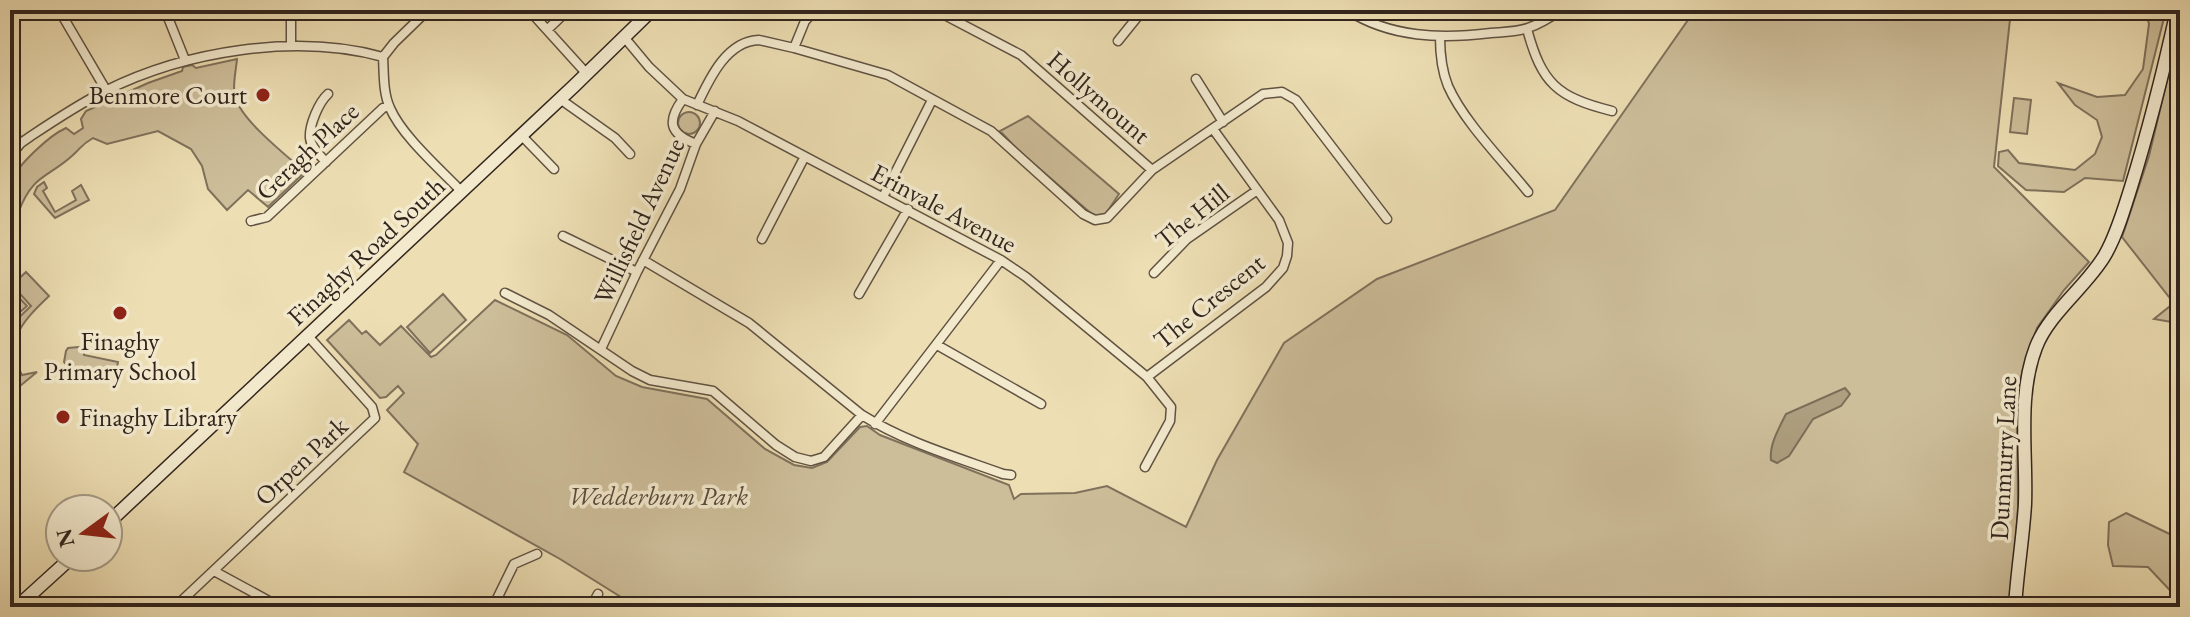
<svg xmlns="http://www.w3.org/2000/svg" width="2190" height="617" viewBox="0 0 2190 617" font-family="'EB Garamond',serif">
	<rect width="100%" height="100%" fill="#eddeb3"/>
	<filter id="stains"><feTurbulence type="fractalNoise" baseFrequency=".0025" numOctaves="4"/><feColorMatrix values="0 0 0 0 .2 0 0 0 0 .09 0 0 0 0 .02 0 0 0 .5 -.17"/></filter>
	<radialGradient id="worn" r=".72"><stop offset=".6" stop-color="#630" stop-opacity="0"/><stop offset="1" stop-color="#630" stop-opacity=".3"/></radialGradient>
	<path fill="#cdbe9a" stroke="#7f715c" stroke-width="2" d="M1695,10H2011L1994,167L2089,262L2064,290L2037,328L2017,391L2018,507L2011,607H1593L1496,600L1489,607H637L560,559L404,472L418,444L387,410L404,393L398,386L386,397L380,398L327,340L349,320L362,334L366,331L380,345L401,326L431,357L436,355L495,300L567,335L616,376L642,387L707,399L765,449L794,465L812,468L827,462L860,427L867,426L880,435L1009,485L1014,499L1021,494L1075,493L1107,486L1186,527L1217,460L1284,343L1377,279L1555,210Z
		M2145,10H2166L2123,181L2085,178L2064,192L2026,190L1998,166L1999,152L2008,150L2019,163L2075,170L2095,154L2102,137L2097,120L2075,105L2058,83L2097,97L2125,95L2143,69L2149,24Z
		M2180,26V311L2122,237L2149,156Z
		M237,59C236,71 232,86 235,97C242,121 286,155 305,172L268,207L248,190L227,210L208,189L202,166L191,149L158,131L107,144L93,138C81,145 82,147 73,155C48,178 33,174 19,211L10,201C10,196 9,187 11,182C17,165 50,135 66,128L74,134L83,128L81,119L86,111L148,83L182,71L183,67L192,65L196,68Z
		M2014,98L2031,100L2027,134L2010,132Z
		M678 123a11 11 0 1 1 22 0a11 11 0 1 1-22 0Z
		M1028,116L1119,194L1105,215L1094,216L1018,150L1000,131Z
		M44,182L47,188L43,191L55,212L76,200L72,191L81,185L89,200L55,218L34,194L37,187Z
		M26,272L49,296C24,320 9,335 13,372L20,371L22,375L37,372L14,391L10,387V326L31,306L12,285Z
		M10,288L27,306L10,321Z
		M443,294L466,320L430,353L407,327Z
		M2169,307L2180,312V326L2177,323L2154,319Z
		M79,347L84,348V355L118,362L117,367C100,369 74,378 64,362L66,351L68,348Z
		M2126,513L2180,539V601L2148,567L2113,566L2108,545L2109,522Z"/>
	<path fill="#ad9f80" stroke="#7b6e58" stroke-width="2" d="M1845,388L1850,394L1841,406L1813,419L1789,456L1777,463L1771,460C1769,445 1779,428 1786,414Z"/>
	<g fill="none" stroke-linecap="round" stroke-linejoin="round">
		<defs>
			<path id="street" d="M59,10L106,90
				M165,10L185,60
				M291,10V46
				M428,10L394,43L383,57C384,74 383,93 390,108C402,136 440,169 461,191
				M529,10L586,73
				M935,10L1021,55L1152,170
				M1347,10C1391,38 1441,39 1491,33C1503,32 1517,32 1528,28C1540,24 1551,17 1561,10
				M1527,29C1542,84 1557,97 1612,111
				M547,30L568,10
				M624,37L649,67L683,99L738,121L1001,260L1026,277L1147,377L1171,407L1170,421L1145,467
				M1440,37C1440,54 1442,71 1448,86C1464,122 1503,161 1528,192
				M1118,41L1143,10
				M794,48L805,21L815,10
				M1196,79L1223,122
				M560,99L615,138L630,154
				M683,99C666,122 670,134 696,144
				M697,105C709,80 726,41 759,40L794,48L888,75L991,131L1083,214L1095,220L1107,218L1152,170L1263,94L1282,92L1296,100L1387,219
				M10,132L21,143
				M521,135L554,169
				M10,156L21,143L31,136C55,120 79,104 105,91C185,51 296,33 383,57
				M326,162C320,155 311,148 310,138C309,125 319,102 328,94
				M883,197L932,100
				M251,221L267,217L383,108L389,106
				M563,236L637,272
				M762,239L804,158
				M643,260L749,323L862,415C905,442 956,457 1003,474L1011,475
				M1154,273L1187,239L1256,191
				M505,293L549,315L632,371L650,380L713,391L776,445L795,457L811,461L824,457L862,415
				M859,294L908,209
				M937,345L1041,404
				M601,349L637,272L680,189L696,144L715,111
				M1147,377L1266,287L1283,268L1287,256L1288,243L1279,220L1213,129
				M875,424L1001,260
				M214,571L280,607
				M175,607L375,418L372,407L308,336
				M493,607L514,564L537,554
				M591,607L598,594"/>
			<path id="secondary" d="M108,523L574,86L652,10
				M17,607L72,557
				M2015,607C2017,573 2023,538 2025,504C2027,453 2017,396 2036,347C2049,313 2087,286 2105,255C2117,234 2124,209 2131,187C2149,129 2164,69 2177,10"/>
		</defs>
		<use href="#street" stroke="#605242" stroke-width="11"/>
		<use href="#secondary" stroke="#31241d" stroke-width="15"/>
		<use href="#street" stroke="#f3eace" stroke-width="8"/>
		<use href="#secondary" stroke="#f3eace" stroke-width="12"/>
	</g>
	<g fill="#8f2418" stroke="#f3eace" stroke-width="3">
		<circle cx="263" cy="95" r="8"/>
		<circle cx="120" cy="313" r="8"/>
		<circle cx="63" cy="417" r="8"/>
	</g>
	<g text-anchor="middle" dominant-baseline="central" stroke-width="7" stroke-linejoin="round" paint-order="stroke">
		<g font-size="26" fill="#31241d" stroke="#f3eace" text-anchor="end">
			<text x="247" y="95">Benmore Court</text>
			<text x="120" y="341" text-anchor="middle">Finaghy<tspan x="120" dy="30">Primary School</tspan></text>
			<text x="79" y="417" text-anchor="start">Finaghy Library</text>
		</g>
		<g font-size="26" fill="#31241d" stroke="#f3eace">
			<text transform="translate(1099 97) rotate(41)">Hollymount</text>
			<text transform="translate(307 151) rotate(-43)">Geragh Place</text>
			<text transform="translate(944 208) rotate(28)">Erinvale Avenue</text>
			<text transform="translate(1192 216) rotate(-39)">The Hill</text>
			<text transform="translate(639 221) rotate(-65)">Willisfield Avenue</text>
			<text transform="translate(366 251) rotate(-43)">Finaghy Road South</text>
			<text transform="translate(1209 301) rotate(-39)">The Crescent</text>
			<text transform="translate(2003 458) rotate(-87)">Dunmurry Lane</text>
			<text transform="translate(301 461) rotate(-43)">Orpen Park</text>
		</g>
		<g font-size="26" font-style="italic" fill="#584a3c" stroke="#f3eace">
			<text x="658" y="496">Wedderburn Park</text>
		</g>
	</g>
	<rect width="2190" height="617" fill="none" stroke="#eddeb3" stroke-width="40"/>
	<rect x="12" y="12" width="2166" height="593" fill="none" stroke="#31241d" stroke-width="4"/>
	<rect x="20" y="20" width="2150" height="577" fill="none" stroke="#31241d" stroke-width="2"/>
	<g transform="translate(84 533) rotate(255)"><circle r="38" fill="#f3eace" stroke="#a59b87" stroke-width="2"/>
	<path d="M0-6L14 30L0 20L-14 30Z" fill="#8f2418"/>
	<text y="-12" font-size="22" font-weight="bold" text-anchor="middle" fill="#31241d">N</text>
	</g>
	<rect width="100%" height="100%" filter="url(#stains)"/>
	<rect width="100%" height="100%" fill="url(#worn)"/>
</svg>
